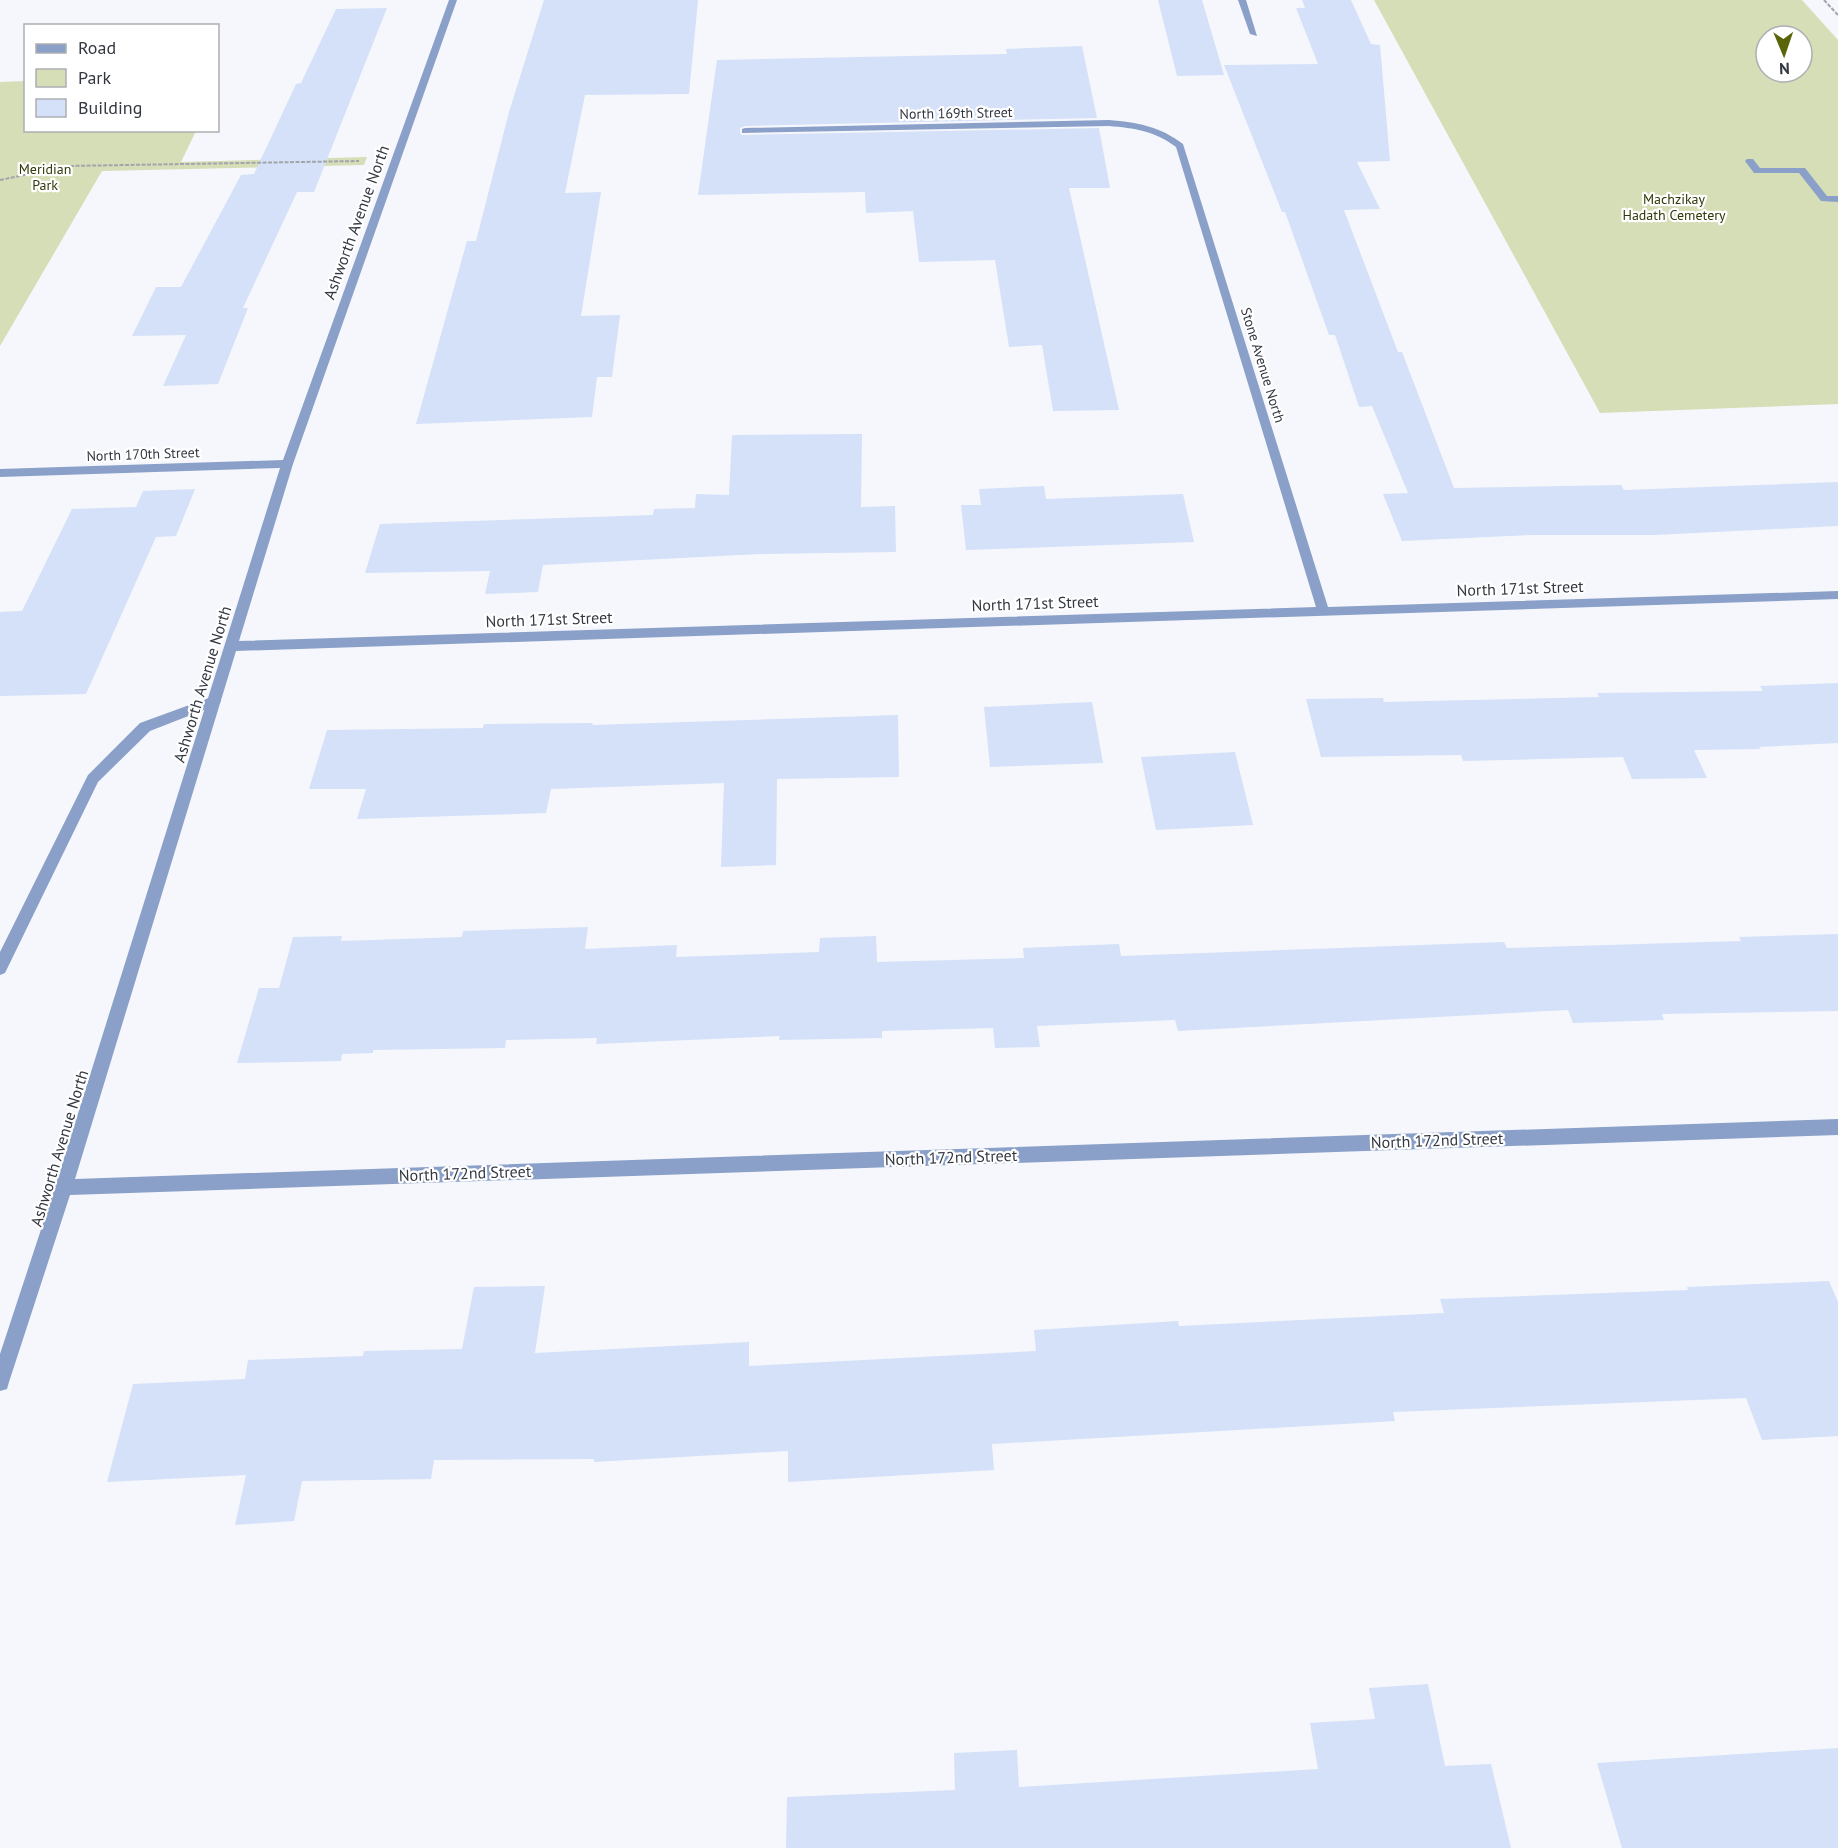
<svg xmlns="http://www.w3.org/2000/svg" width="1838" height="1848" viewBox="0 0 1838 1848" font-family="'PT Sans',sans-serif">
	<rect width="100%" height="100%" fill="#f5f7fc"/>
	<path fill="#d5deb6" fill-rule="evenodd" d="M1374,0H1802L1838,40V404L1600,413ZM1766,36H1802V72H1766Z
		M25,81L26,130L196,131L181,162L367,157L364,165L102,171L0,346V82Z"/>
	<path fill="#d5e1f8" d="M544,0H698L689,94L585,95L565,193L601,192L581,316L620,315L612,377H597L592,417L416,424L467,241H476L509,112Z
		M1158,0H1202L1224,75L1177,76Z
		M1302,0H1351L1371,44L1380,45L1390,161L1357,162L1380,209L1344,210L1398,352H1402L1454,488L1621,485L1624,490L1838,482V526L1654,535H1532L1402,541L1383,494L1408,493L1372,406L1359,407L1335,335H1329L1285,212H1282L1224,65L1318,64L1296,8H1305Z
		M387,8L314,192H297L243,308H248L218,384L163,386L186,335L132,336L156,287H181L241,175L254,174L296,84L301,83L336,9Z
		M1082,46L1097,118L745,126L740,128V133L742,135L1099,128L1110,188H1069L1119,410L1053,411L1042,345L1009,347L995,260L919,262L913,211L866,213L865,192L698,195L717,60L1007,54L1006,49Z
		M862,434L861,507L895,506L896,552L760,554L543,565L538,592L485,594L490,571L365,573L380,524L653,515L654,509L695,508L696,494L729,495L732,435Z
		M1044,486L1046,499L1183,494L1194,542L966,550L961,505H981L979,489Z
		M195,489L176,536L156,537L86,694L0,696V612L22,611L72,509L136,507L143,491Z
		M1838,683V743L1759,747L1761,749L1694,750L1707,778L1632,779L1623,757L1463,761L1461,755L1321,757L1306,699L1383,698L1384,702L1599,697L1597,693L1763,691L1760,686Z
		M1092,702L1103,763L990,767L984,707Z
		M898,715L899,777L777,779L776,865L721,867L724,783L551,789L546,813L357,819L366,789H309L327,730L483,728L484,724L593,723L592,725Z
		M1235,752L1253,825L1156,830L1141,757Z
		M588,927L585,949L677,945L676,957L819,952L820,938L876,936L877,962L1024,958L1023,948L1119,944L1121,956L1504,942L1507,948L1741,941L1739,937L1838,934V1011L1662,1014L1664,1020L1573,1023L1568,1010L1178,1031L1175,1020L1037,1026L1040,1047L995,1048L993,1028L882,1031V1038L779,1040L780,1036L596,1044L597,1038L506,1040L505,1048L373,1050V1053L342,1054L341,1061L237,1063L259,988H279L293,937L342,936L341,941L462,937L463,931Z
		M1829,1281L1838,1302V1436L1762,1440L1746,1398L1393,1412L1395,1421L992,1444L994,1470L788,1482V1451L594,1462V1459L434,1460L431,1479L302,1481L294,1521L235,1525L246,1475L107,1482L133,1384L245,1379L248,1360L363,1356L364,1351L462,1349L474,1287L545,1286L535,1353L749,1342V1366L1036,1351L1034,1330L1178,1321L1179,1326L1444,1313L1440,1299L1688,1290L1687,1287Z
		M1428,1684L1445,1766L1491,1764L1511,1848H786L787,1797L955,1790L954,1753L1017,1750L1019,1787L1318,1769L1310,1723L1375,1719L1369,1688Z
		M1838,1748V1848H1622L1597,1763Z"/>
	<g fill="none" stroke-linecap="round" stroke-linejoin="round">
		<path stroke="#a2a5ac" stroke-width="2" stroke-dasharray="4 1.5" stroke-linecap="butt" d="M1824,0L1838,15
			M0,180L68,166L359,161"/>
		<path fill="#8aa0c8" fill-rule="evenodd" d="M1747,159H1753L1760,168H1805L1827,196H1838V202L1821,201L1799,173H1754L1745,161Z
			M214,696L221,701L219,704L150,731L98,782L5,973L0,975V952L88,775L140,723Z"/>
		<path fill="#8aa0c8" fill-rule="evenodd" d="M449,0H457L293,464L239,641L1316,607L1176,147C1155,131 1134,128 1109,126L742,133V129L745,128L1109,120C1137,122 1161,127 1183,144L1328,607L1838,591V599L236,651L75,1179L1838,1119V1135L70,1195L9,1382L7,1389L0,1391V1354L55,1187L280,468L0,477V469L283,460Z
			M1238,0H1246L1257,36L1250,34Z"/>
	</g>
	<g text-anchor="middle" dominant-baseline="central" stroke-width="4.5" stroke-linejoin="round" paint-order="stroke">
		<g font-size="14" fill="#323740" stroke="#fff">
			<text transform="translate(956 113) rotate(-1)">North 169th Street</text>
			<text transform="translate(1263 365) rotate(73)">Stone Avenue North</text>
			<text transform="translate(143 454) rotate(-2)">North 170th Street</text>
		</g>
		<g font-size="14" fill="#323909" stroke="#fff">
			<text x="45" y="169">Meridian<tspan x="45" dy="16">Park</tspan></text>
			<text x="1674" y="199">Machzikay<tspan x="1674" dy="16">Hadath Cemetery</tspan></text>
		</g>
		<g font-size="16" fill="#323740" stroke="#fff">
			<text transform="translate(356 222) rotate(-70)">Ashworth Avenue North</text>
			<text transform="translate(1520 588) rotate(-2)">North 171st Street</text>
			<text transform="translate(1035 603) rotate(-2)">North 171st Street</text>
			<text transform="translate(549 619) rotate(-2)">North 171st Street</text>
			<text transform="translate(202 684) rotate(-73)">Ashworth Avenue North</text>
			<text transform="translate(1437 1140) rotate(-2)">North 172nd Street</text>
			<text transform="translate(59 1148) rotate(-73)">Ashworth Avenue North</text>
			<text transform="translate(951 1157) rotate(-2)">North 172nd Street</text>
			<text transform="translate(465 1173) rotate(-2)">North 172nd Street</text>
		</g>
	</g>
	<rect x="24" y="24" width="195" height="108" fill="#ffffff" stroke="#adafb3" stroke-width="1.5"/>
	<rect x="36" y="44" width="30" height="9" fill="#8aa0c8" stroke="#adafb3" stroke-width="1.5"/>
	<text x="78" y="54" font-size="18" fill="#323740">Road</text>
	<rect x="36" y="69" width="30" height="18" fill="#d5deb6" stroke="#adafb3" stroke-width="1.5"/>
	<text x="78" y="84" font-size="18" fill="#323740">Park</text>
	<rect x="36" y="99" width="30" height="18" fill="#d5e1f8" stroke="#adafb3" stroke-width="1.5"/>
	<text x="78" y="114" font-size="18" fill="#323740">Building</text>
	<g transform="translate(1784 54) rotate(178)"><circle r="28" fill="#ffffff" stroke="#adafb3" stroke-width="1.5"/>
	<path d="M0-4.5L10 22L0 15L-10 22Z" fill="#5a6509"/>
	<text y="-9" font-size="16" font-weight="bold" text-anchor="middle" fill="#323740">N</text>
	</g>
</svg>
